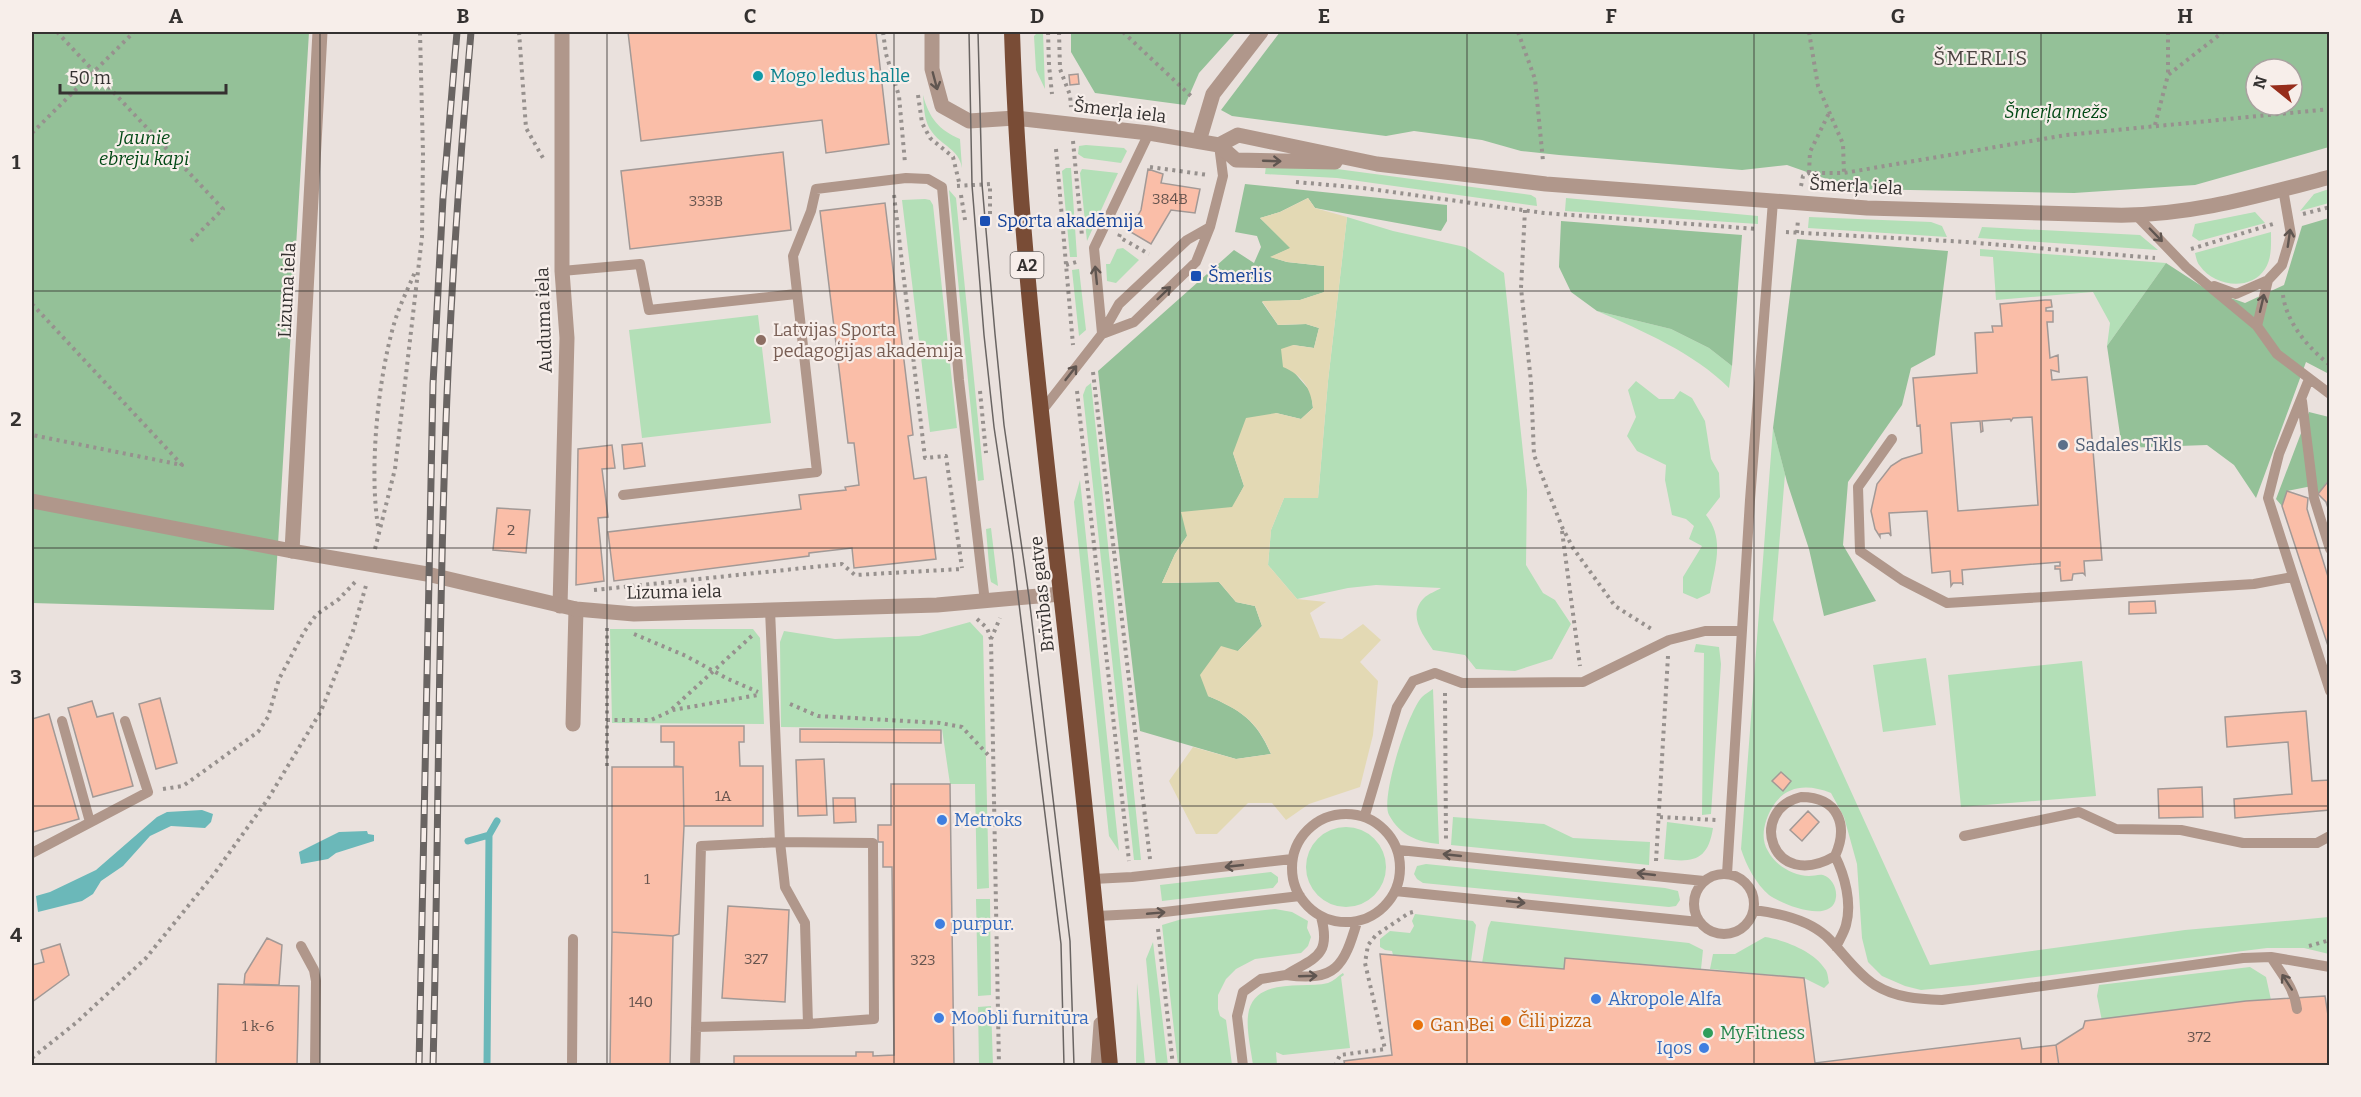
<svg xmlns="http://www.w3.org/2000/svg" width="2361" height="1097" viewBox="0 0 2361 1097" font-family="Bitter,serif">
	<rect width="100%" height="100%" fill="#eae1dd"/>
	<path fill="#b3dfb7" d="M1038,32H1043L1045,89L1036,70L1034,36Z
		M923,95C929,118 939,130 960,139L962,168C959,149 942,146 932,132C924,122 924,108 923,95Z
		M1086,145L1124,148L1127,151L1121,163L1084,158L1078,154L1079,146Z
		M1266,166L1337,169L1531,195L1536,198L1537,206L1337,178L1265,174Z
		M1066,168H1071L1077,257H1070L1062,171Z
		M1082,169L1118,173L1087,241L1080,173Z
		M2329,189V203L2300,211L2314,194Z
		M949,190L956,198L984,480L978,481Z
		M1566,198L1758,216V224L1565,211Z
		M925,199L930,200L933,205L957,428L930,432L902,200Z
		M2255,212L2265,223L2199,241L2192,236L2195,224Z
		M1347,217L1393,231L1465,247L1504,273L1527,490L1526,565L1543,593L1555,600L1571,624L1552,659L1515,671L1476,669L1465,655L1433,650C1423,635 1407,615 1424,598C1428,594 1436,591 1441,588L1376,585L1348,588L1297,599L1268,565L1271,530L1284,498H1318L1328,381Z
		M1809,217L1931,222L1942,226L1947,237L1808,228Z
		M1982,227L2140,235L2158,250L1978,238Z
		M2271,232C2271,245 2272,258 2265,269C2250,292 2214,286 2200,266C2197,263 2196,257 2195,253Z
		M1123,248L1139,260L1116,283L1107,281L1106,264H1110L1117,249Z
		M1980,249L2166,263L2107,346L2110,323L2093,292L1996,300L1993,257L1980,256Z
		M1079,269L1086,330L1079,336L1072,270Z
		M1597,311L1671,329L1709,348L1732,366L1729,388C1694,353 1643,331 1597,311Z
		M758,315L771,423L642,438L629,330Z
		M1636,381L1659,399H1674L1680,391L1692,398L1705,421L1711,459L1719,473L1720,497L1706,515C1725,539 1715,566 1710,593L1697,599L1683,593V577L1702,546L1689,539L1694,526L1686,519L1672,515L1665,480L1666,465L1637,451L1627,436L1636,417L1628,390Z
		M1091,383L1141,860H1134L1083,395L1086,387Z
		M1773,428L1785,474L1773,620L1930,965L2185,930L2329,917V954L2304,948H2267L1973,985L1921,990L1905,986L1882,976L1868,962L1862,938L1857,864L1844,817L1831,793C1801,781 1777,788 1766,821C1763,831 1762,841 1768,851C1775,865 1793,876 1809,876C1814,876 1819,874 1823,875C1832,878 1837,888 1836,897C1833,925 1783,905 1769,895C1756,884 1746,865 1741,849Z
		M1080,480L1119,851L1109,836L1074,502Z
		M991,528L998,586L991,582L990,577L986,529Z
		M970,622L983,636L989,888L977,889L975,784H950L942,729L781,727L780,642L784,631L835,639L919,636Z
		M610,629H753L760,638L764,724L612,723Z
		M1696,644L1719,647L1721,664L1711,814L1702,815L1704,653L1694,652Z
		M1926,658L1936,725L1883,732L1873,665Z
		M2082,661L2096,796L1961,807L1948,675Z
		M1433,689L1439,844C1417,842 1400,835 1389,815C1380,798 1408,712 1422,697C1425,694 1430,691 1433,689Z
		M1453,817L1544,824L1573,838L1650,842L1649,865L1451,845Z
		M1667,822L1713,828C1708,860 1694,863 1664,859Z
		M1306 867a40 40 0 1 1 80 0a40 40 0 1 1-80 0Z
		M1426,864L1665,888L1678,891L1680,900L1676,906L1669,907L1423,883L1417,879L1414,874L1417,866Z
		M1271,872L1278,877V882L1273,888L1162,901L1160,885Z
		M976,899H990L991,995L978,996Z
		M1275,909L1292,912L1308,921L1307,928L1311,937L1308,946L1301,953L1255,959L1236,969L1226,979L1218,995V1009L1220,1016L1226,1020L1232,1065H1178L1162,925L1182,919Z
		M1415,914L1473,921L1476,925L1471,961L1393,955L1392,951L1385,950L1380,947V939L1390,931L1410,933L1414,926L1412,921Z
		M1491,921L1689,943L1703,950L1701,969L1565,958L1564,969L1482,963L1488,928Z
		M1765,937C1784,940 1814,951 1825,969C1828,972 1828,979 1829,983L1824,988L1804,978L1710,969L1713,954H1735Z
		M1153,942L1168,1065H1156L1146,959Z
		M2250,967L2266,977L2273,1009L2104,1031L2097,996L2099,985Z
		M1343,973L1344,975L1341,977L1350,1048L1283,1055L1276,1052L1277,1065H1253C1251,1049 1245,1026 1249,1010C1258,977 1304,989 1328,983C1334,981 1338,976 1343,973Z
		M1137,983L1145,1065H1136Z
		M991,1006L993,1065H979L978,1007Z"/>
	<path fill="#94c198" fill-rule="evenodd" d="M32,32H309L274,610L32,603Z
		M1071,32H1236L1199,73L1185,105L1095,93L1071,52Z
		M1280,32H2329V147L2195,185L2074,193L1855,189L1787,165L1742,170L1559,155L1521,151L1482,140L1414,131L1386,136L1232,116L1221,110ZM2256,69H2292V105H2256Z
		M1245,184L1447,205V221L1441,231L1315,208L1308,198L1280,212L1260,218L1291,248L1271,257L1287,262L1324,266L1325,292L1300,300L1262,302L1278,325L1306,324L1319,328L1314,348L1293,345V371L1311,392L1313,408L1301,419L1276,413L1233,453L1244,486L1233,507L1187,536L1175,554L1162,583L1219,582L1236,602L1255,606L1262,626L1238,651L1208,696C1241,710 1256,720 1271,754L1236,759L1140,731L1098,371L1234,250L1254,263L1261,247L1257,236L1235,232Z
		M2329,218V374L2306,362L2256,498L2234,465L2207,445L2122,448L2107,346L2166,263L2206,289L2245,303L2284,285L2302,226Z
		M1561,221L1742,235L1732,366L1709,348L1671,329L1597,311L1571,292L1559,267Z
		M1797,239L1948,251L1935,355L1911,368L1902,405L1848,482L1843,545L1876,601L1824,616L1809,549L1787,482L1773,428Z
		M2309,412L2329,417V479L2318,494L2312,486L2287,491L2282,506L2276,499Z"/>
	<path fill="#e3d9b4" d="M1308,198L1315,208L1347,217L1328,381L1318,498H1284L1271,530L1268,565L1297,599L1326,602L1310,613L1320,638L1342,639L1363,624L1381,640L1360,662L1378,681L1373,735L1360,787L1309,804L1286,820L1272,803H1248L1217,834H1196L1169,781L1193,747L1236,759L1271,754C1257,720 1240,710 1208,696L1200,675L1221,646L1238,651L1262,626L1255,606L1236,602L1219,582L1162,583L1175,554L1187,536L1181,512L1232,507L1244,486L1233,453L1246,418L1276,413L1301,419L1313,408C1311,388 1302,375 1283,367L1281,349L1293,345L1314,348L1319,328L1306,324L1278,325L1262,301L1300,300L1324,292V266L1287,262L1270,257L1290,248L1260,218L1280,212Z"/>
	<path fill="#6bb8b9" d="M202,810L213,814L211,822L205,828L171,826L150,836L123,866L101,881L93,894L82,901L38,912L36,896L50,892L96,870L157,817L167,812Z
		M367,831L368,834L374,835V841L336,853L328,859L301,864L299,852L339,832Z"/>
	<g fill="none" stroke-linecap="round" stroke-linejoin="round">
		<path stroke="#6bb8b9" stroke-width="7" d="M468,841L489,835L497,821
			M487,1066L489,835"/>
	</g>
	<path fill="#fabea8" stroke="#a29996" stroke-width="1.5" fill-rule="evenodd" d="M628,32H876L889,144L826,153L822,120L641,141Z
		M1078,74L1079,84L1070,85L1069,75Z
		M783,152L791,230L630,249L621,171Z
		M1148,169L1163,174L1161,183L1200,189L1195,213L1171,210L1151,244L1129,231L1141,210Z
		M885,203L913,435L908,436L914,479L926,477L936,559L854,568L852,548L809,553V556L614,581L608,532L801,509L799,495L846,490L845,487L859,485L854,443H848L820,211Z
		M2045,300H2051L2052,307L2046,308V311H2053V322H2047L2050,358L2058,355L2059,372L2051,370L2052,380L2087,377L2102,560L2084,561L2085,575L2083,573L2073,574L2072,580L2061,581L2060,569H2055V566H2060V562L1962,570L1963,585L1962,583H1953L1951,586L1950,571L1932,573L1927,511L1889,513L1891,536L1889,533L1880,534V537L1875,529L1871,511L1877,484L1891,466L1902,459L1922,453L1920,425L1917,426L1913,378L1977,373L1975,333L1993,332L1992,326H2002L2000,304ZM2032,417L2038,505L1958,511L1951,423L1980,421L1981,432L1983,431L1982,421L2010,419L2011,421L2013,418Z
		M642,443L645,466L624,469L622,445Z
		M612,445L615,468L602,469L608,517L598,518L604,581L576,585L578,449Z
		M2330,479V514L2326,502L2318,494Z
		M2287,491L2308,498L2307,509L2330,583V652L2282,506Z
		M497,508L530,510L526,553L493,550Z
		M2155,601L2156,613L2129,614V602Z
		M160,698L177,763L156,769L139,704Z
		M92,701L97,717L113,713L133,786L93,797L68,708Z
		M2306,711L2312,781L2330,780V810L2235,818L2234,799L2292,794L2288,742L2227,747L2225,717Z
		M49,714L79,819L33,832L32,719Z
		M661,726H744V742H739L740,766H763V826H684L683,767L674,766V742H661Z
		M800,729L941,730V743L800,742Z
		M824,759L827,815L798,816L796,760Z
		M612,767H683L684,826L679,934L673,936L612,932Z
		M1781,772L1791,781L1783,791L1772,781Z
		M891,784H950L954,1066H734V1056H856V1052H873V1056L894,1055L892,867H883V842H878V825H891Z
		M2202,787L2203,817L2159,818L2158,789Z
		M833,798H855L856,822L834,823Z
		M1808,811L1819,822L1802,841L1790,830Z
		M728,906L789,910L785,1002L722,998Z
		M612,932L673,936L670,1066H610Z
		M267,938L282,945L279,985L244,984L245,974Z
		M60,944L69,975L32,1002V965L44,962L41,950Z
		M1380,954L1564,969L1565,958L1804,978L1815,1063L2020,1038L2022,1049L2056,1045L2059,1066H1345L1344,1061L1392,1055Z
		M218,984L299,986L297,1066H216Z
		M2325,996L2330,1028V1066H2059L2056,1045L2083,1028L2085,1021L2246,1001Z"/>
	<g fill="none" stroke-linecap="round" stroke-linejoin="round">
		<path stroke="#97918e" stroke-width="4" stroke-dasharray="3 4.5" stroke-linecap="butt" d="M57,32L223,209L189,243
			M519,32L526,128L543,158
			M883,32L886,54L899,96L905,163
			M1048,32L1049,65L1052,94
			M1059,32L1060,69L1070,95L1071,107
			M1123,32L1193,98
			M1518,32L1535,79L1543,161
			M1809,32L1818,86L1843,144L1844,173
			M2168,32V75
			M918,95L922,123L930,138L953,157L959,182
			M2155,125L2168,75L2223,32
			M32,133L134,32
			M1073,141L1082,236
			M1056,149L1073,345
			M1150,167L1208,175
			M1809,173L1810,152L1829,113
			M1296,182L1363,188L1544,213L1757,229
			M957,186L990,184V218
			M1801,186L1803,176L1809,173H1844L2066,135L2330,109
			M894,195L925,458L946,456L962,568
			M961,195L965,220
			M1525,210L1521,288L1531,382L1534,455L1562,527L1573,548L1615,606L1653,630
			M2303,214L2330,207
			M1786,232L1967,242L2155,258
			M1797,233L1798,219
			M1120,234L1119,237L1149,254
			M2191,249L2273,224
			M1066,265L1080,261
			M2283,295C2286,322 2309,349 2330,365
			M32,304L182,465L32,435
			M1093,372L1150,859
			M980,391L986,453
			M1077,391L1129,861
			M378,526C369,469 378,379 394,324C399,306 408,289 415,272
			M1562,531L1580,666
			M375,549L395,469L422,237L423,154L420,32
			M594,590L842,564L855,575L962,569
			M977,619L987,628L991,639L999,1066
			M634,634L686,656L728,679L758,692
			M991,639L1000,618
			M1445,693L1446,841
			M790,704L818,716L940,723L962,727L991,758
			M672,709L755,633
			M607,720H651L673,710L758,695
			M607,766V628
			M163,789L183,786L258,732L268,717L279,679L304,632L316,615L339,599L357,580
			M1660,817L1716,820
			M1656,861L1668,656
			M1158,929L1173,1066
			M2309,946L2330,940
			M32,1058L77,1022L146,958L214,874L268,799L321,711L353,631L367,582
			M1335,1066L1340,1055L1385,1049L1365,963L1368,945L1376,935L1409,913L1417,911"/>
		<path stroke="#b0978b" stroke-width="10" d="M2137,216L2186,267L2257,326L2277,354L2330,394
			M562,271L640,264L649,310L796,294
			M2214,286L2236,294L2268,280L2282,265L2291,235L2283,189
			M2257,326L2268,280
			M1102,333L1094,248L1149,133
			M1102,334L1134,322L1196,262L1210,227L1223,176L1219,145
			M2309,379L2279,454L2268,498L2330,691
			M2302,401L2314,498L2330,549
			M1041,412L1102,334L1119,304L1187,240L1210,227
			M1892,439L1858,487L1860,551L1902,580L1947,603L2254,584L2292,577
			M623,495L817,472L793,256L811,211L816,189L906,178L928,179L942,187L959,380L985,602
			M62,721L90,822
			M1801,797C1838,797 1849,825 1835,856C1771,893 1747,810 1801,797Z
			M1292 868a54 54 0 1 1 108 0a54 54 0 1 1-108 0Z
			M1365,815L1397,707L1413,681L1435,673L1462,683L1583,682L1669,640L1705,631H1742
			M1964,836L2079,812L2116,829L2181,830L2243,843H2317L2330,836
			M1399,850L1704,881
			M32,853L148,792L125,721
			M1835,856C1845,876 1852,903 1846,925C1844,933 1839,940 1836,947
			M1694 904a30 30 0 1 1 60 0a30 30 0 1 1-60 0Z
			M1727,874L1750,500L1773,201
			M1093,879L1132,877L1292,859
			M1395,891L1699,922
			M1754,910C1779,913 1807,919 1826,936C1843,952 1856,973 1875,985C1896,998 1919,999 1942,1000L2243,958L2271,957L2330,967
			M1097,916L1156,913L1300,896
			M1321,917C1332,957 1313,958 1286,975C1336,982 1344,966 1357,922
			M301,946L314,970L316,981L315,1066
			M2271,957C2282,975 2294,987 2297,1009
			M696,1027L808,1024L805,923L785,887L780,842L873,843L874,1019L808,1024
			M572,1066L573,939
			M695,1066L701,846L780,842L770,610
			M1243,1066L1237,1016L1243,992L1261,979L1286,975"/>
		<path stroke="#b0978b" stroke-width="15" d="M932,32V69L942,106L969,121L1015,118
			M1199,141L1213,94L1261,32
			M292,551L320,32
			M560,606L567,338L562,271V32
			M573,724L576,609"/>
		<path stroke="#b0978b" stroke-width="15" d="M1015,118L1149,133L1219,145L1236,160L1335,162
			M1219,145L1238,135L1377,164L1546,184L1867,208L2112,215C2187,217 2258,196 2330,177
			M32,501L292,551L427,574L576,609L634,614L937,605L1061,594
			M1098,1066L1101,1024"/>
		<path stroke="#794c36" stroke-width="16" d="M1012,32C1018,219 1040,406 1061,593C1079,750 1096,908 1110,1066"/>
		<path stroke="#696462" stroke-width="1.5" d="M969,32L972,185L984,335L994,427L1013,555L1061,944L1064,1066
			M978,32L982,184L995,334L1004,425L1029,597L1070,941L1074,1066"/>
		<defs>
			<path id="rail" d="M419,1066L433,384L443,198L457,32
				M433,1066C438,871 438,677 444,483C448,332 458,182 471,32"/>
		</defs>
		<use href="#rail" stroke="#696462" stroke-width="7"/>
		<use href="#rail" stroke="#f7eeea" stroke-width="4.5" stroke-dasharray="14" stroke-linecap="butt"/>
	</g>
	<defs><path id="oneway-shaft" d="M-6 0H5M1.5-3L5.5 0L1.5 3" fill="none" stroke-width="1.6" stroke-linecap="round" stroke-linejoin="round" transform="scale(1.5)"/></defs>
	<g stroke="#5f5550">
		<use href="#oneway-shaft" transform="translate(935 81) rotate(75)"/>
		<use href="#oneway-shaft" transform="translate(1272 161) rotate(2)"/>
		<use href="#oneway-shaft" transform="translate(2156 235) rotate(46)"/>
		<use href="#oneway-shaft" transform="translate(2289 238) rotate(-82)"/>
		<use href="#oneway-shaft" transform="translate(1096 275) rotate(-96)"/>
		<use href="#oneway-shaft" transform="translate(1164 293) rotate(-44)"/>
		<use href="#oneway-shaft" transform="translate(2262 303) rotate(-77)"/>
		<use href="#oneway-shaft" transform="translate(1071 373) rotate(-52)"/>
		<use href="#oneway-shaft" transform="translate(1452 855) rotate(-174)"/>
		<use href="#oneway-shaft" transform="translate(1234 866) rotate(174)"/>
		<use href="#oneway-shaft" transform="translate(1646 874) rotate(-174)"/>
		<use href="#oneway-shaft" transform="translate(1516 902) rotate(6)"/>
		<use href="#oneway-shaft" transform="translate(1156 913) rotate(-5)"/>
		<use href="#oneway-shaft" transform="translate(1308 976) rotate(-2)"/>
		<use href="#oneway-shaft" transform="translate(2287 982) rotate(-123)"/>
	</g>
	<path fill="none" stroke="#343130" stroke-width="1.5" stroke-opacity="0.55" d="M320,32V1066M607,32V1066M894,32V1066M1180,32V1066M1467,32V1066M1754,32V1066M2041,32V1066M32,291H2330M32,548H2330M32,806H2330"/>
	<circle fill="#0f9aa8" stroke="#f7eeea" stroke-width="2" cx="758" cy="76" r="6"/>
	<g fill="#1a4fb4" stroke="#f7eeea" stroke-width="2">
		<rect x="979" y="215" width="12" height="12" rx="3"/>
		<rect x="1190" y="270" width="12" height="12" rx="3"/>
	</g>
	<circle fill="#8d6e63" stroke="#f7eeea" stroke-width="2" cx="761" cy="340" r="6"/>
	<circle fill="#5c6f8a" stroke="#f7eeea" stroke-width="2" cx="2063" cy="445" r="6"/>
	<g fill="#3f7fe0" stroke="#f7eeea" stroke-width="2">
		<circle cx="942" cy="820" r="6"/>
		<circle cx="940" cy="924" r="6"/>
		<circle cx="1596" cy="999" r="6"/>
		<circle cx="939" cy="1018" r="6"/>
		<circle cx="1704" cy="1048" r="6"/>
	</g>
	<g fill="#e8710a" stroke="#f7eeea" stroke-width="2">
		<circle cx="1506" cy="1021" r="6"/>
		<circle cx="1418" cy="1025" r="6"/>
	</g>
	<circle fill="#2e9e5b" stroke="#f7eeea" stroke-width="2" cx="1708" cy="1033" r="6"/>
	<g text-anchor="middle" dominant-baseline="central" stroke-width="4.5" stroke-linejoin="round" paint-order="stroke">
		<g font-size="15" fill="#66544e">
			<text x="1170" y="199">384B</text>
			<text x="706" y="201">333B</text>
			<text x="511" y="530">2</text>
			<text x="723" y="796">1A</text>
			<text x="647" y="879">1</text>
			<text x="756" y="959">327</text>
			<text x="923" y="960">323</text>
			<text x="641" y="1002">140</text>
			<text x="258" y="1026">1 k-6</text>
			<text x="2199" y="1037">372</text>
		</g>
		<rect fill="#f7eeea" stroke="#6e6a68" stroke-width="1.5" x="1010.5" y="252" width="33" height="26" rx="4.5"/>
		<g font-size="16" font-weight="bold" fill="#343130">
			<text x="1027" y="265">A2</text>
		</g>
		<g font-size="18" fill="#0d838f" stroke="#f7eeea" text-anchor="start">
			<text x="770" y="76">Mogo ledus halle</text>
		</g>
		<g font-size="18" fill="#343130" stroke="#f7eeea">
			<text transform="translate(1120 111) rotate(7)">Šmerļa iela</text>
			<text transform="translate(1856 186) rotate(3)">Šmerļa iela</text>
			<text transform="translate(287 290) rotate(-87)">Lizuma iela</text>
			<text transform="translate(544 320) rotate(-92)">Auduma iela</text>
			<text transform="translate(674 592) rotate(-1)">Lizuma iela</text>
			<text transform="translate(1042 594) rotate(-96)">Brīvības gatve</text>
		</g>
		<g font-size="18" font-style="italic" fill="#004814" stroke="#f7eeea">
			<text x="2056" y="112">Šmerļa mežs</text>
			<text x="144" y="138">Jaunie<tspan x="144" dy="21">ebreju kapi</tspan></text>
		</g>
		<g font-size="18" fill="#164399" stroke="#f7eeea" text-anchor="start">
			<text x="997" y="221">Sporta akadēmija</text>
			<text x="1208" y="276">Šmerlis</text>
		</g>
		<g font-size="18" fill="#785e54" stroke="#f7eeea" text-anchor="start">
			<text x="773" y="330">Latvijas Sporta<tspan x="773" dy="21">pedagoģijas akadēmija</tspan></text>
		</g>
		<g font-size="18" fill="#4e5e75" stroke="#f7eeea" text-anchor="start">
			<text x="2075" y="445">Sadales Tīkls</text>
		</g>
		<g font-size="18" fill="#366cbe" stroke="#f7eeea" text-anchor="start">
			<text x="954" y="820">Metroks</text>
			<text x="952" y="924">purpur.</text>
			<text x="1608" y="999">Akropole Alfa</text>
			<text x="951" y="1018">Moobli furnitūra</text>
			<text x="1692" y="1048" text-anchor="end">Iqos</text>
		</g>
		<g font-size="18" fill="#c56008" stroke="#f7eeea" text-anchor="start">
			<text x="1518" y="1021">Čili pizza</text>
			<text x="1430" y="1025">Gan Bei</text>
		</g>
		<g font-size="18" fill="#27864d" stroke="#f7eeea" text-anchor="start">
			<text x="1720" y="1033">MyFitness</text>
		</g>
		<g font-size="20" letter-spacing="1.5" fill="#4a4340" stroke="#f7eeea">
			<text x="1981" y="58">ŠMERLIS</text>
		</g>
	</g>
	<rect width="2361" height="1097" fill="none" stroke="#f7eeea" stroke-width="66"/>
	<g transform="translate(2274 87) rotate(288)"><circle r="28" fill="#f7eeea" stroke="#a9a2a0" stroke-width="1.5"/>
	<path d="M0-4.5L10 22L0 15L-10 22Z" fill="#972d1b"/>
	<text y="-9" font-size="16" font-weight="bold" text-anchor="middle" fill="#343130">N</text>
	</g>
	<path d="M60 84v9h166v-9" fill="none" stroke="#343130" stroke-width="3"/>
	<text x="69" y="84" font-size="18" fill="#343130" stroke="#f7eeea" stroke-width="4.5" paint-order="stroke">50 m</text>
	<rect x="33" y="33" width="2295" height="1031" fill="none" stroke="#343130" stroke-width="2"/>
	<g font-size="20" text-anchor="middle" font-weight="bold" fill="#343130">
		<text x="176" y="23">A</text>
		<text x="463" y="23">B</text>
		<text x="750" y="23">C</text>
		<text x="1037" y="23">D</text>
		<text x="1324" y="23">E</text>
		<text x="1611" y="23">F</text>
		<text x="1898" y="23">G</text>
		<text x="2185" y="23">H</text>
		<text x="16" y="169">1</text>
		<text x="16" y="426">2</text>
		<text x="16" y="684">3</text>
		<text x="16" y="942">4</text>
	</g>
</svg>
